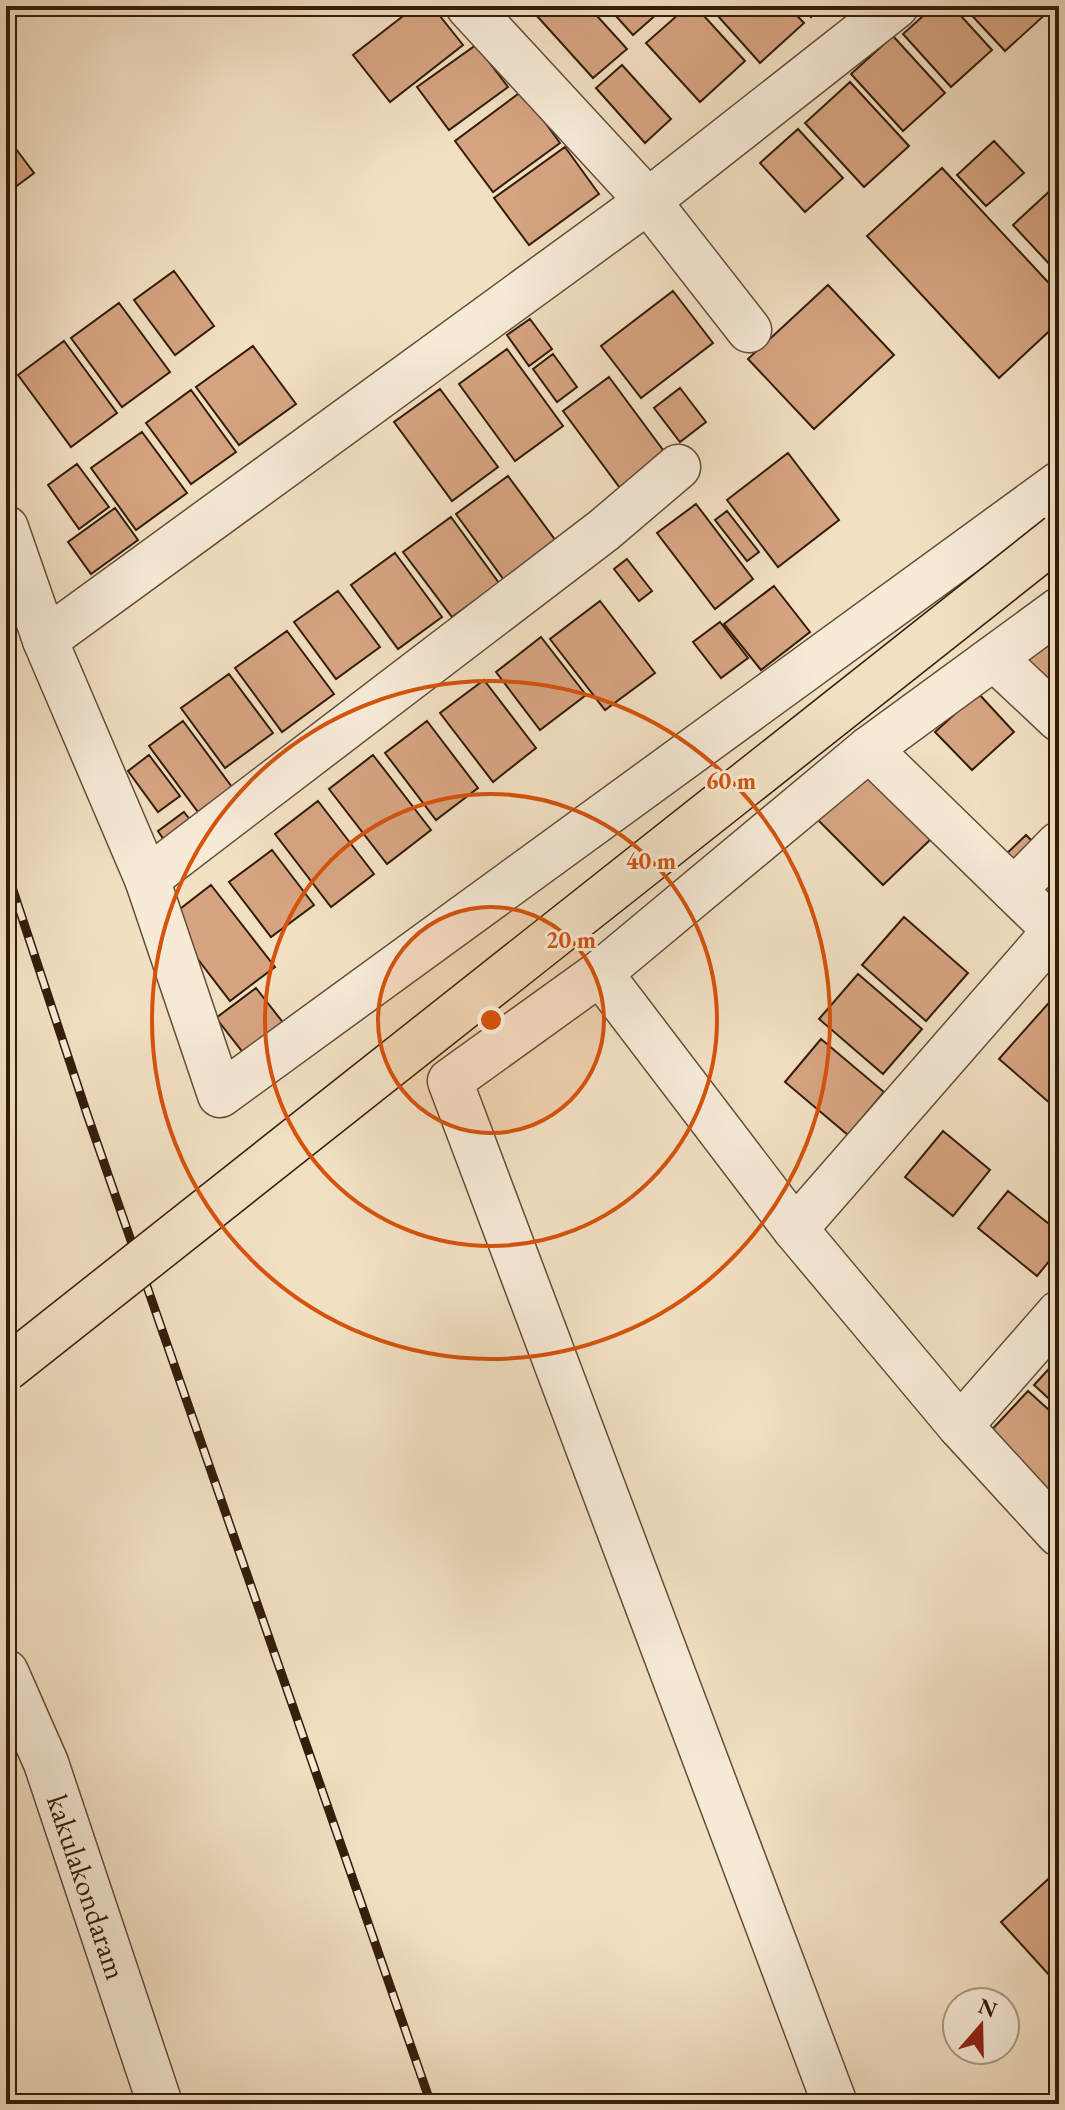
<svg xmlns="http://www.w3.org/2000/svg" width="1065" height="2110" viewBox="0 0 1065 2110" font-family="'EB Garamond',serif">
	<rect width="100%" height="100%" fill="#f2e0c3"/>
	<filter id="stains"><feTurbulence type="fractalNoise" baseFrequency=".0025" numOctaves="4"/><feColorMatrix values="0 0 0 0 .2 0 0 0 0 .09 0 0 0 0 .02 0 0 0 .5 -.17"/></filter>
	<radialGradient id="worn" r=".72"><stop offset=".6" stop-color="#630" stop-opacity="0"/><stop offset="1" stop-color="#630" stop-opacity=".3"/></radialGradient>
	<path fill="#d6a481" stroke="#331d0a" stroke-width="2" d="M416,6H432L463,45L390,102L353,55Z
		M548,6H588L627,49L593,78L537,16Z
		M607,6H666L633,35Z
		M688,6H695L745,61L700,102L646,43Z
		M709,6H788L804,23L760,63Z
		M801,6H823L811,17Z
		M934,6H952L992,50L951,87L903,34Z
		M963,6H1043L1048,12L1005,51Z
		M893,36L945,93L903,131L851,74Z
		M476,45L508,87L449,130L417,87Z
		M622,65L671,119L645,143L596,88Z
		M850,82L909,146L864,187L805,123Z
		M522,91L560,143L493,192L455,141Z
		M798,129L843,178L805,212L760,163Z
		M7,137L34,173L6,194V138Z
		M994,141L1024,173L986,206L957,175Z
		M565,147L599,194L529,245L494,198Z
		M942,168L1059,294V322L999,378L867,236Z
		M1053,188L1059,195V262L1053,268L1013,225Z
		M174,271L214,326L175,355L134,300Z
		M828,285L894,355L814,429L748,359Z
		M673,291L713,343L641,398L601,346Z
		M119,303L170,372L122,407L71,338Z
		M530,319L552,349L529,366L507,335Z
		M64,341L117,413L71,447L18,375Z
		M253,346L296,404L239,445L196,387Z
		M507,349L563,426L515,461L459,384Z
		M553,354L577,387L557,402L533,369Z
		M609,377L666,454L620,488L563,411Z
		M680,388L706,422L680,442L654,408Z
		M440,389L498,467L452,501L394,422Z
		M191,390L236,452L191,484L146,423Z
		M142,432L187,493L136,530L91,468Z
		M788,453L839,520L778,567L727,500Z
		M77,464L109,507L79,529L48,485Z
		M508,476L556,541L504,580L456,514Z
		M696,504L753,579L715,609L657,533Z
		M115,508L138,540L91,574L68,542Z
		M727,511L759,552L747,561L715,520Z
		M451,517L499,583L452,617L403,552Z
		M395,553L442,617L398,649L351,585Z
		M627,559L652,591L639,601L614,569Z
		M774,586L810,632L761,670L724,624Z
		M338,591L380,647L336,679L294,622Z
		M600,601L655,673L605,710L550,639Z
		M720,622L748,658L721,678L693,642Z
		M287,631L334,694L282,732L235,668Z
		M541,637L586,695L540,730L496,672Z
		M1059,637V675L1035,695L1004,659Z
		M229,674L273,733L225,768L181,708Z
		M484,680L536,748L493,782L440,713Z
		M978,693L1014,732L972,770L935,732Z
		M183,721L232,787L198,812L149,746Z
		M427,721L478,788L436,820L385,753Z
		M149,755L180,796L158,812L128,771Z
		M373,755L431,830L387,864L329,789Z
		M864,772L931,839L883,885L817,819Z
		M318,801L374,874L331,907L275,834Z
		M184,812L195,826L168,846L158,831Z
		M1026,835L1043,852L1014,879L998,862Z
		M272,850L314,905L271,937L229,882Z
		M211,885L275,967L230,1001L167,919Z
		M904,917L968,973L926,1021L862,965Z
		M858,974L922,1029L883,1074L819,1019Z
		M256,988L292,1034L252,1064L216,1018Z
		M1054,997L1059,1001V1095L1051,1104L999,1059Z
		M821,1039L884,1092L848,1135L785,1082Z
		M943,1131L990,1170L953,1216L905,1177Z
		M1008,1191L1059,1232V1249L1037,1276L978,1228Z
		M1059,1358V1408L1034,1385Z
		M1028,1391L1059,1419V1500L1056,1503L984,1438Z
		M1056,1872L1059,1876V1986L1001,1922Z"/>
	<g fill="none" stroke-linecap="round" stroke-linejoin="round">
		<defs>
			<g id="minor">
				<path d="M468,6L648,201L896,6"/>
				<path d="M6,528L45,640L147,879L220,1095L1059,484"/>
				<path d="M45,640L648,201L749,330"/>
				<path d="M994,658L1059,719"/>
				<path d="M869,749L1059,934"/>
				<path d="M147,879L604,530L678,467"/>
				<path d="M1014,890L1059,844"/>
				<path d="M600,973L795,1229L960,1426L1059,1534"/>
				<path d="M795,1229L1055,931"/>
				<path d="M960,1426L1059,1313"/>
				<path id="s1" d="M6,1672L46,1763L160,2104"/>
				<path d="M835,2104L450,1081L600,973L869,749L1059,610"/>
			</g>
		</defs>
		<use href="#minor" stroke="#634e38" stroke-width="47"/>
		<use href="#minor" stroke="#f7ebd8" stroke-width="44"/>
		<defs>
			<path id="rail" d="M6,869L87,1114L431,2104"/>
		</defs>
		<use href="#rail" stroke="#331d0a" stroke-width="9"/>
		<use href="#rail" stroke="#f7ebd8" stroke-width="6" stroke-dasharray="18" stroke-linecap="butt"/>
		<defs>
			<path id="highway-bridge" d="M6,1369L1059,536"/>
		</defs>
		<use href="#highway-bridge" stroke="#331d0a" stroke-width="47" stroke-linecap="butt"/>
		<use href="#highway-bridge" stroke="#f2e0c3" stroke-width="44"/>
	</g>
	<circle cx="491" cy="1020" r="113" fill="#d6530c" fill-opacity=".12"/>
	<g fill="none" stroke="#d6530c" stroke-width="4">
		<circle cx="491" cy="1020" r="113"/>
		<circle cx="491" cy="1020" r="226"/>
		<circle cx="491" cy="1020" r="339"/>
	</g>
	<g text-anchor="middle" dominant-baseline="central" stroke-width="6" stroke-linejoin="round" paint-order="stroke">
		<g font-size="30" fill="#331d0a" stroke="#f7ebd8">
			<text stroke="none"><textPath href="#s1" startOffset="230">kakulakondaram</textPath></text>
		</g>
	</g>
	<circle cx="491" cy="1020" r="12" fill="#d6530c" stroke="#f7ebd8" stroke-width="4"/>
	<g font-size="24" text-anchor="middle" font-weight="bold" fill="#d6530c" stroke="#f7ebd8" stroke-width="6" stroke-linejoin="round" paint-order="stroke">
		<text x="731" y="789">60 m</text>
		<text x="651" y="869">40 m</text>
		<text x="571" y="948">20 m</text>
	</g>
	<rect width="1065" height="2110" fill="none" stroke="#f2e0c3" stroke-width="32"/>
	<rect x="8" y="8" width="1049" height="2094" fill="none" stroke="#331d0a" stroke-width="4"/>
	<rect x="16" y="16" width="1033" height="2078" fill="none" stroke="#331d0a" stroke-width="2"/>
	<g transform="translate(981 2026) rotate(20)"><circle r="38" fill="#f7ebd8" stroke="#a99986" stroke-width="2"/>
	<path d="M0-6L14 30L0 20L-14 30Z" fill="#8f2418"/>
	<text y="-12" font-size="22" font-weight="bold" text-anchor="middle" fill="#331d0a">N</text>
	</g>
	<rect width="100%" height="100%" filter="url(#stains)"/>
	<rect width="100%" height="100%" fill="url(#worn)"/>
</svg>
